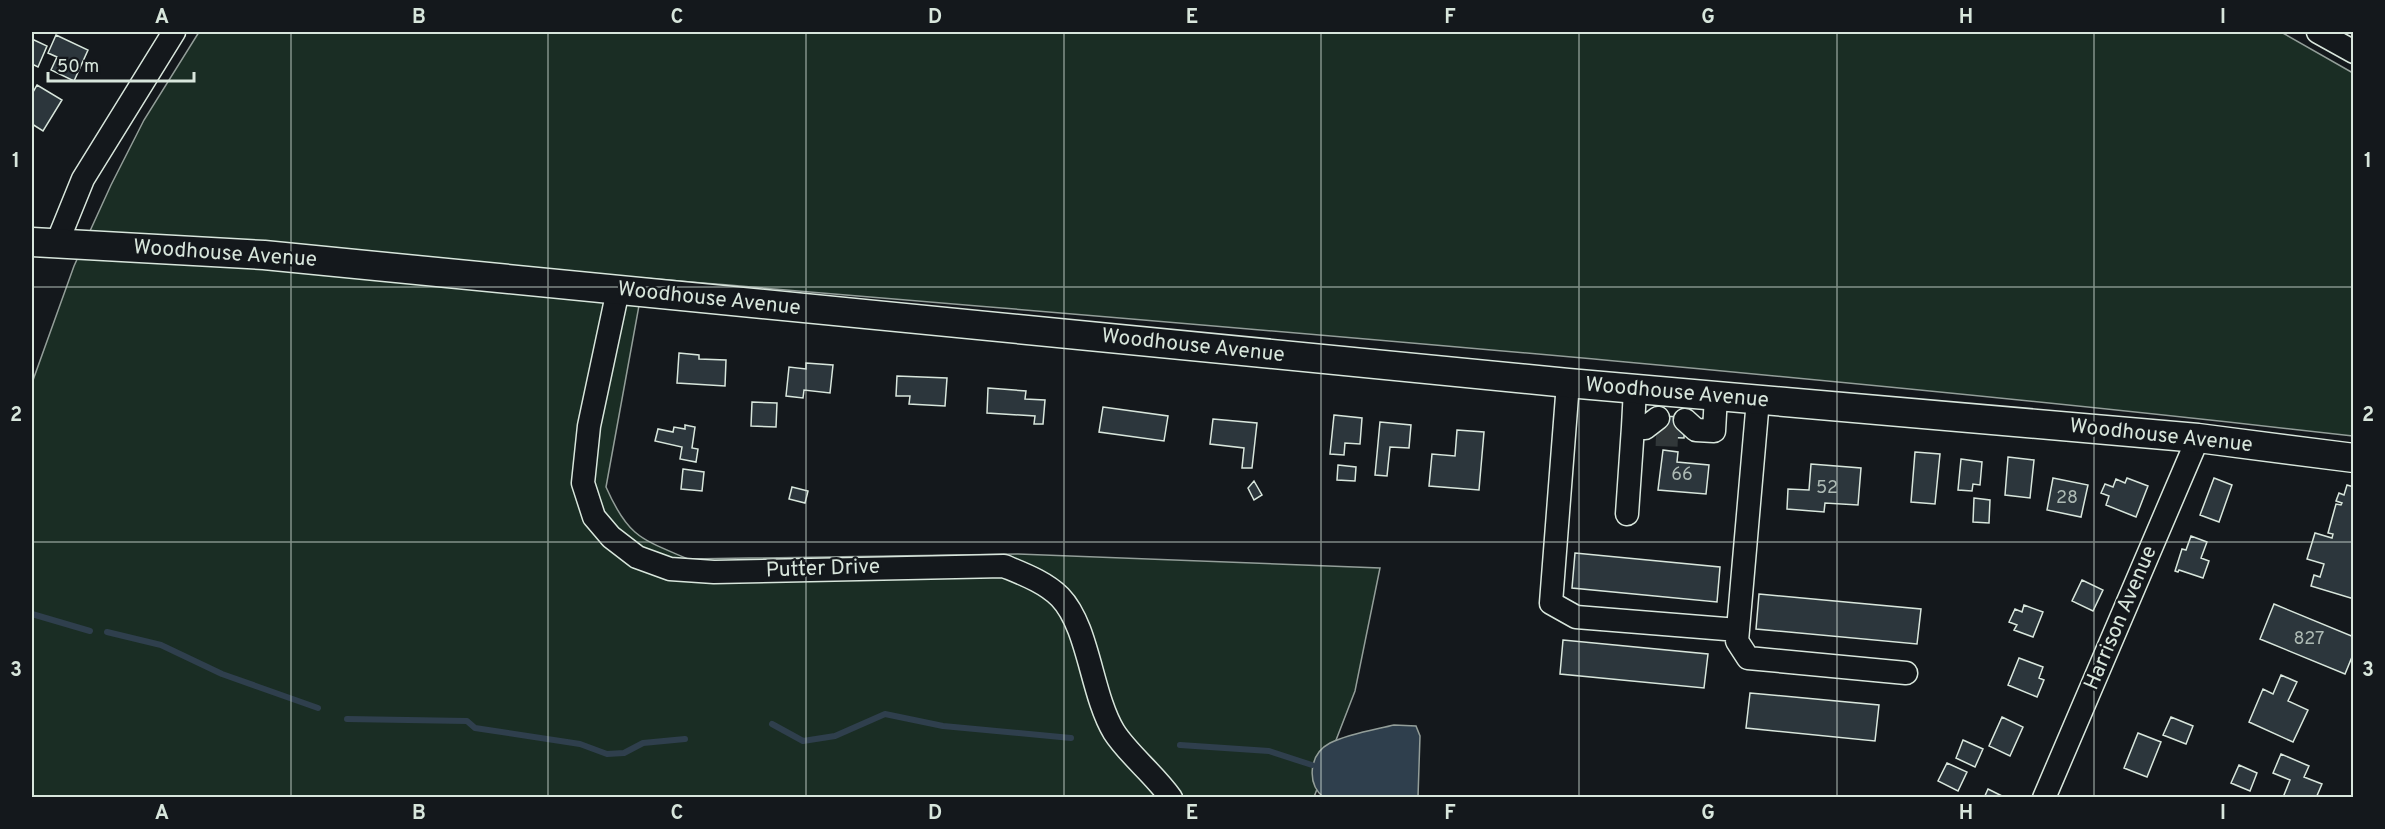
<svg xmlns="http://www.w3.org/2000/svg" width="2385" height="829" viewBox="0 0 2385 829" font-family="Overpass,sans-serif">
	<rect width="100%" height="100%" fill="#14181c"/>
	<path fill="#1a2d24" stroke="#939e99" stroke-width="1.5" d="M199,32H2281L2353,73V436C1785,371 1214,326 644,278L606,487C628,537 641,539 688,559L1018,554L1380,568L1355,691L1314,797H32V383L74,266L111,185L144,120Z"/>
	<path fill="#2f3f4d" stroke="#939e99" stroke-width="1.5" d="M1394,725L1416,726L1420,736L1418,797L1324,798C1306,783 1309,754 1330,743C1348,734 1373,730 1394,725Z"/>
	<g fill="none" stroke-linecap="round" stroke-linejoin="round">
		<path stroke="#2f3f4d" stroke-width="6" d="M32,614L90,631
			M107,632L161,645L222,674L318,708
			M347,719L467,721L475,728L580,744L607,754L624,753L643,743L685,739
			M772,724L803,741L835,736L885,714L943,726L1071,738
			M1180,745L1269,751L1312,765"/>
	</g>
	<path fill="#2c363c" stroke="#d8e6dc" stroke-width="1.5" d="M56,35L88,50L74,81L51,70L57,57L48,53Z
		M32,39L47,46L38,67L32,64Z
		M37,85L62,100L43,131L32,124V94Z
		M679,353L699,355V359L726,360L725,386L677,383Z
		M806,363L833,365L830,393L804,390L803,398L786,396L789,367L806,369Z
		M897,376L947,378L945,406L909,404L910,396H896Z
		M988,388L1026,391L1025,399L1045,400L1043,424H1034L1035,416L987,413Z
		M752,402L777,403L776,427L751,426Z
		M1103,407L1168,416L1164,441L1099,432Z
		M1334,415L1362,418L1360,444L1345,443L1344,455L1330,454Z
		M1658,416L1685,417L1684,438L1657,437Z
		M1213,419L1257,423L1252,468H1242L1244,448L1210,444Z
		M1380,422L1411,425L1409,448L1390,447L1387,476L1375,475Z
		M685,425L695,427L692,448L698,449L696,462L680,459L682,447L655,441L658,429L673,432L674,427L685,429Z
		M1457,430L1484,432L1479,490L1429,486L1432,454L1455,456Z
		M1663,450L1678,452L1677,462L1709,465L1706,494L1658,490Z
		M1915,452L1940,454L1935,504L1911,502Z
		M2008,457L2034,460L2030,498L2005,495Z
		M1961,459L1982,462L1980,485L1973,484L1972,491L1958,490Z
		M1811,464L1861,468L1858,505L1825,503L1824,512L1787,509L1788,489L1809,490Z
		M1338,465L1356,467L1355,481L1337,480Z
		M683,469L704,472L702,491L681,489Z
		M2053,478L2088,485L2081,517L2047,510Z
		M2127,478L2148,486L2136,517L2106,505L2109,496L2101,493L2105,484L2113,487L2116,479L2125,483Z
		M2214,478L2232,485L2219,522L2200,515Z
		M1254,481L1262,495L1254,500L1248,488Z
		M2347,485L2354,487V599L2311,586L2314,575L2320,577L2324,564L2307,559L2315,533L2332,538L2333,534L2328,533L2336,504L2341,505L2342,503L2336,501L2339,493L2344,495Z
		M792,487L808,491L805,503L789,499Z
		M1974,498L1990,500L1989,523L1973,522Z
		M2191,536L2207,542L2201,558L2209,561L2203,578L2179,570L2178,572L2175,571L2182,549L2186,550Z
		M1575,553L1720,567L1717,602L1572,588Z
		M2082,580L2103,590L2093,611L2072,601Z
		M1759,594L1921,609L1917,644L1756,629Z
		M2274,604L2354,637V652L2345,674L2260,639Z
		M2024,605L2043,612L2033,637L2014,630L2017,625L2009,622L2015,609L2022,612Z
		M1563,640L1708,654L1704,688L1560,674Z
		M2019,658L2043,667L2039,678L2044,680L2037,697L2008,685Z
		M2281,675L2297,682L2288,701L2308,710L2293,742L2249,722L2263,689L2273,694Z
		M1750,693L1879,705L1875,741L1746,728Z
		M2002,717L2023,727L2010,756L1989,746Z
		M2171,717L2193,726L2186,744L2163,735Z
		M2138,733L2161,742L2147,777L2124,768Z
		M1963,740L1983,749L1975,767L1956,758Z
		M2281,754L2309,766L2304,777L2322,784L2316,798H2290L2284,795L2290,780L2273,773Z
		M1947,763L1967,772L1958,791L1938,781Z
		M2239,765L2257,773L2250,791L2231,783Z
		M1988,789L2006,798H1984Z"/>
	<g fill="none" stroke-linecap="round" stroke-linejoin="round">
		<path stroke="#313739" stroke-width="22" stroke-dasharray="22 11" stroke-linecap="butt" d="M1656,435L1684,436"/>
		<defs>
			<path id="minor" d="M2318,32L2354,52
				M57,243L83,179L174,32
				M618,290L589,426L583,483L594,517L611,537L637,557L670,569L714,572L1004,566C1023,574 1045,582 1060,597C1089,627 1091,694 1114,732C1128,754 1154,774 1171,798
				M1568,383L1551,603L1576,617L1738,630
				M1758,400L1737,641L1748,658L1906,673
				M1685,420L1696,430L1714,431L1716,396
				M1633,427L1635,389
				M1627,514L1633,427L1645,428L1658,418
				M2044,798L2198,438"/>
			<path id="major" d="M32,242L264,255L1568,383L2198,438L2354,458"/>
		</defs>
		<use href="#minor" stroke="#d8e6dc" stroke-width="25"/>
		<use href="#major" stroke="#d8e6dc" stroke-width="31"/>
		<use href="#minor" stroke="#14181c" stroke-width="22"/>
		<use href="#major" stroke="#14181c" stroke-width="28"/>
	</g>
	<path fill="none" stroke="#d8e6dc" stroke-width="1.5" stroke-opacity="0.55" d="M291,32V798M548,32V798M806,32V798M1064,32V798M1321,32V798M1579,32V798M1837,32V798M2094,32V798M32,287H2354M32,542H2354"/>
	<g text-anchor="middle" dominant-baseline="central" stroke-width="4.5" stroke-linejoin="round" paint-order="stroke">
		<g font-size="18" fill="#adbab4">
			<text x="1682" y="475">66</text>
			<text x="1827" y="488">52</text>
			<text x="2067" y="498">28</text>
			<text x="2309" y="639">827</text>
		</g>
		<g font-size="21" fill="#d8e6dc" stroke="#14181c">
			<text transform="translate(225 254) rotate(4)">Woodhouse Avenue</text>
			<text transform="translate(709 299) rotate(6)">Woodhouse Avenue</text>
			<text transform="translate(1193 346) rotate(6)">Woodhouse Avenue</text>
			<text transform="translate(1677 393) rotate(5)">Woodhouse Avenue</text>
			<text transform="translate(2161 436) rotate(6)">Woodhouse Avenue</text>
			<text transform="translate(823 569) rotate(-2)">Putter Drive</text>
			<text transform="translate(2121 618) rotate(-67)">Harrison Avenue</text>
		</g>
	</g>
	<rect width="2385" height="829" fill="none" stroke="#14181c" stroke-width="66"/>
	<path d="M48 72v9h146v-9" fill="none" stroke="#d8e6dc" stroke-width="3"/>
	<text x="57" y="72" font-size="18" fill="#d8e6dc" stroke="#14181c" stroke-width="4.5" paint-order="stroke">50 m</text>
	<rect x="33" y="33" width="2319" height="763" fill="none" stroke="#d8e6dc" stroke-width="2"/>
	<g font-size="20" text-anchor="middle" font-weight="bold" fill="#d8e6dc">
		<text x="162" y="23">A</text>
		<text x="419" y="23">B</text>
		<text x="677" y="23">C</text>
		<text x="935" y="23">D</text>
		<text x="1192" y="23">E</text>
		<text x="1450" y="23">F</text>
		<text x="1708" y="23">G</text>
		<text x="1966" y="23">H</text>
		<text x="2223" y="23">I</text>
		<text x="16" y="167">1</text>
		<text x="2368" y="167">1</text>
		<text x="16" y="421">2</text>
		<text x="2368" y="421">2</text>
		<text x="16" y="676">3</text>
		<text x="2368" y="676">3</text>
		<text x="162" y="819">A</text>
		<text x="419" y="819">B</text>
		<text x="677" y="819">C</text>
		<text x="935" y="819">D</text>
		<text x="1192" y="819">E</text>
		<text x="1450" y="819">F</text>
		<text x="1708" y="819">G</text>
		<text x="1966" y="819">H</text>
		<text x="2223" y="819">I</text>
	</g>
</svg>
